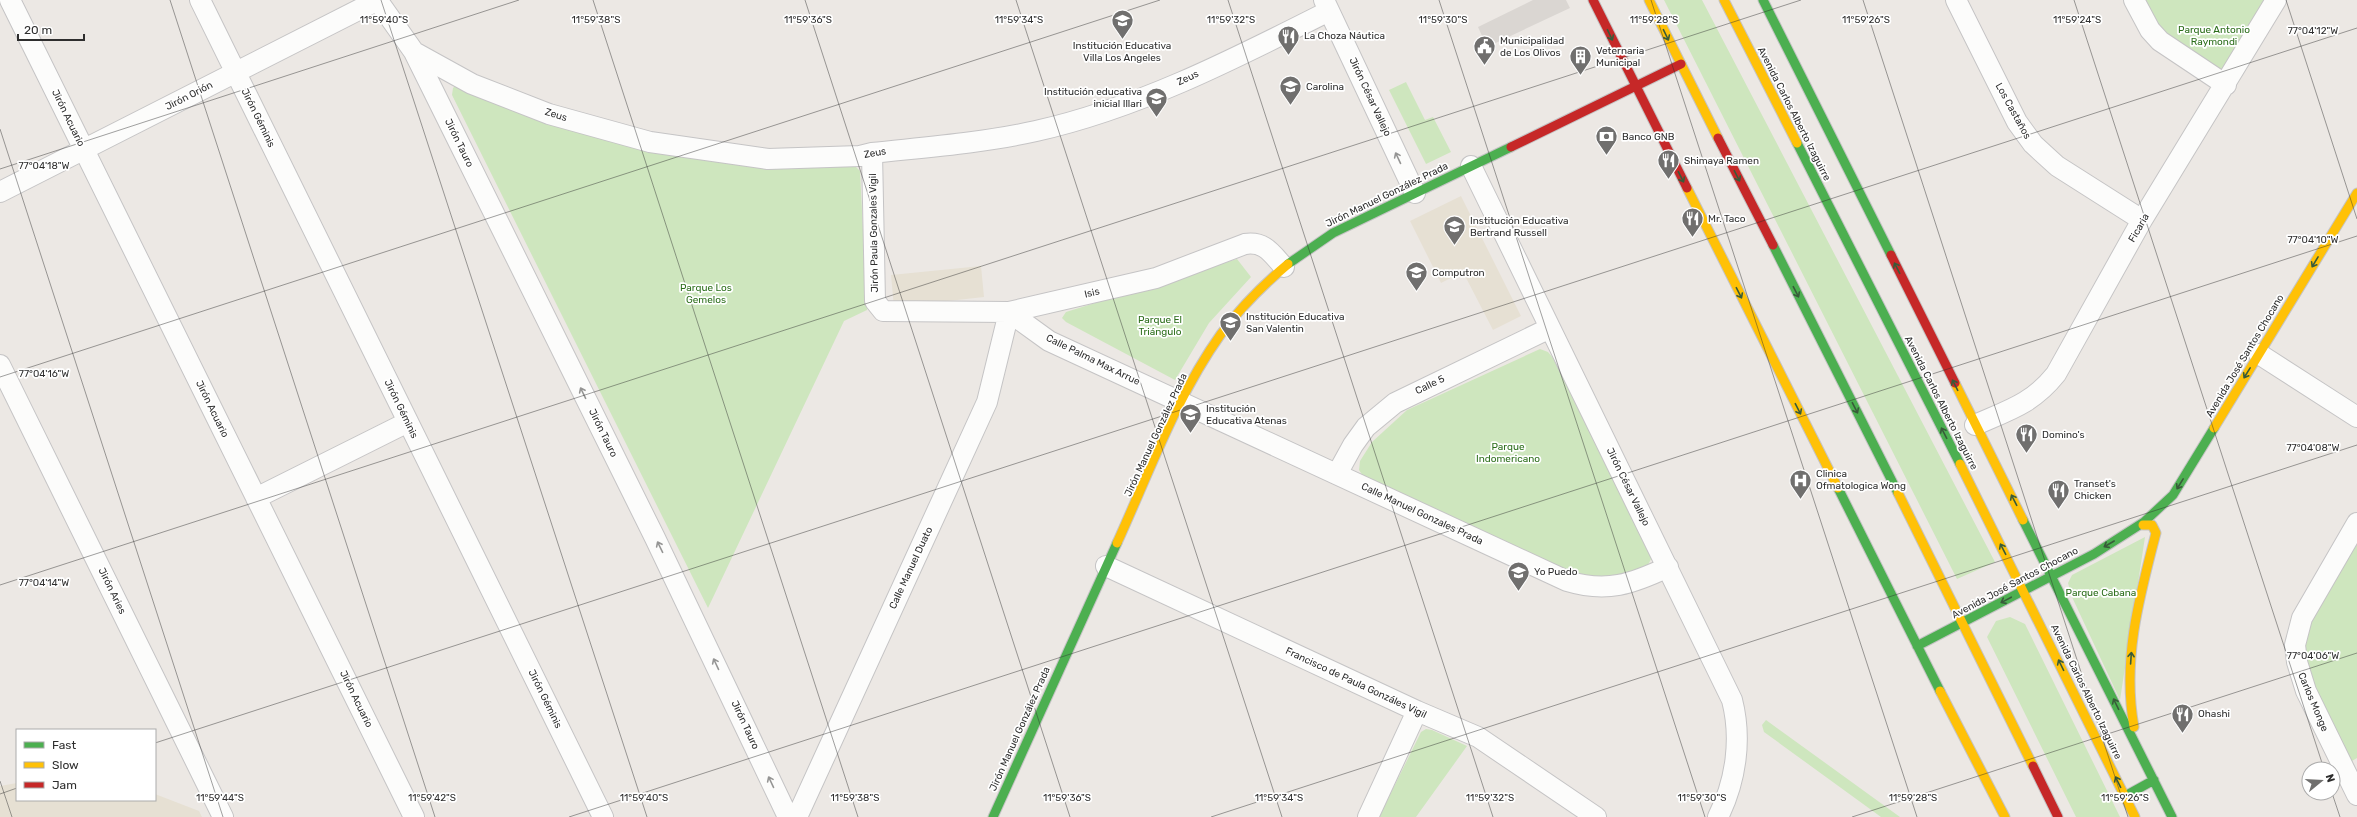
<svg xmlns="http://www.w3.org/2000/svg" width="2357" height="817" viewBox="0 0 2357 817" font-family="Rubik,sans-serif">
	<rect width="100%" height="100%" fill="#ece8e4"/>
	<path fill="#e6e0d3" d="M1461,196L1521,316L1493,330L1463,272L1441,283L1410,221Z
		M981,266L984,297L894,307L891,275Z
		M17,783V800H155V794L199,811L202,817H0V786Z"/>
	<path fill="#cee6be" d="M1664,0H1702L1995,562L1957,579Z
		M2134,0H2276L2226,85L2165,45Z
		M1406,82L1425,120L1433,117L1451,152L1426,164L1389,90Z
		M457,84L569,126L852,163L860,171L867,310L844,321L708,608L452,95L453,88Z
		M1237,259L1251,277L1209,323L1175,380L1066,322L1062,318L1066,312Z
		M1540,349L1548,352L1553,358L1649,550L1651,559L1647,567L1614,577L1589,576L1561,568L1363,476L1359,470L1360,461L1372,442L1407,410Z
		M2357,523V758L2343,766L2306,691L2302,618Z
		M2145,537L2120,700L2072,597L2068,583L2072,575Z
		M2010,617L2025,624L2120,817H2076L1987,637L1996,621Z
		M1766,720L1900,817H1881L1764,732L1762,725Z
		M1426,729L1432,730L1467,746L1416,817H1379L1421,732Z"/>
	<path fill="#dad6d2" d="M1533,0H1566L1570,8L1487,47L1478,27Z"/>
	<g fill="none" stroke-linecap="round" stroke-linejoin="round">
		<defs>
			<path id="street" d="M10,0L414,817
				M200,0L603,817
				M1324,0L1415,193
				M1956,0L2017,122L2033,144L2057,166L2142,220
				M2134,0L2150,30L2160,41L2226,85
				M378,1L414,52L655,538L788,817
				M414,52L472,84L549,114L650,142L768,159L860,156L872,153C927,147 982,143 1036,131C1139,108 1236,58 1329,11
				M872,153L875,301L883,311L1009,312L1156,278L1245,244C1265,241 1272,254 1284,267
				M1471,166L1732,700C1742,739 1736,781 1718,817
				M0,192L378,0
				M2259,354L2357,417
				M0,365L223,817
				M1975,425C2009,410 2032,404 2056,374L2142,220L2276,0
				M1337,474L1353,445L1366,427L1395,403L1550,328
				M256,498L408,422
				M2357,523L2302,618L2295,645L2297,662L2306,691L2357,795
				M1106,566L1417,711L1478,737L1596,817
				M797,817L987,402L1009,312L1049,341L1567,581C1607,593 1632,584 1668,567
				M1368,817L1417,711"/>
			<path id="fast" d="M1763,0L1891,255
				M1797,143L1960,464
				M1773,245L1898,493
				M1288,264L1333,233L1511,147
				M1838,488L1940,691
				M2023,520L2172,817
				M1917,646L2094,554L2144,522L2173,495L2214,428
				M2125,796L2154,780
				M993,817L1117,543"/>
			<path id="slow" d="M1649,0L1718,138
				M1724,0L1797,143
				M1687,188L1838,488
				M1955,383L2023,520
				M2214,428L2357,193
				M1960,464L2135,817
				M1898,493L2033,766
				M1117,543C1149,473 1176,397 1221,334C1240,308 1263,285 1288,264
				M1940,691L2005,817
				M2134,727C2122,660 2139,598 2156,533L2152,525H2143"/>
			<path id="jam" d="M1593,0L1687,188
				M1718,138L1773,245
				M1511,147L1681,64
				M1891,255L1955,383
				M2033,766L2058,817"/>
		</defs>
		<use href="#street" stroke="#c5c4c5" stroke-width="22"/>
		<use href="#fast" stroke="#c5c4c5" stroke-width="11"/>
		<use href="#slow" stroke="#c5c4c5" stroke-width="11"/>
		<use href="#jam" stroke="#c5c4c5" stroke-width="11"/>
		<use href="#street" stroke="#fcfcfb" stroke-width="20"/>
		<use href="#fast" stroke="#4caf50" stroke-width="9"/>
		<use href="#slow" stroke="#ffc107" stroke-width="9"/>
		<use href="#jam" stroke="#c62828" stroke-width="9"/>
	</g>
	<defs><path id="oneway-shaft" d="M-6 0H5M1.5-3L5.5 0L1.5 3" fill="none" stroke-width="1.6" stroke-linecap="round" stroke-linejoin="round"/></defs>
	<g stroke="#385b3a">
		<use href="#oneway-shaft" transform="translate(1610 35) rotate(64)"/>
		<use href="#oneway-shaft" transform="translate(1666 35) rotate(64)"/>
		<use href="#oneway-shaft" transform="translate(1737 176) rotate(63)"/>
		<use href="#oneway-shaft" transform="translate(1681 177) rotate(63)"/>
		<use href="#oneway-shaft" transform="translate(2315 262) rotate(121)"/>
		<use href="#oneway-shaft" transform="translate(1897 268) rotate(-117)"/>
		<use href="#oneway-shaft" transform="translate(1796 292) rotate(63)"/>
		<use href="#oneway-shaft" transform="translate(1739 293) rotate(63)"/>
		<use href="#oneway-shaft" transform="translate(2247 373) rotate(122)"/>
		<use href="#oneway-shaft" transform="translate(1955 385) rotate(-117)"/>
		<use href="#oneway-shaft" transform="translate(1855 408) rotate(63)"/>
		<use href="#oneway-shaft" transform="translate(1798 409) rotate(63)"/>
		<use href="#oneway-shaft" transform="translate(1944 433) rotate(-117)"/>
		<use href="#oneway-shaft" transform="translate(2180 484) rotate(122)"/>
		<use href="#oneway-shaft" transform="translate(2014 500) rotate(-117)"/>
		<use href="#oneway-shaft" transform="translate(2109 544) rotate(150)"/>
		<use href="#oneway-shaft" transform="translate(2003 549) rotate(-117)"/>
		<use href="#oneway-shaft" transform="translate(2006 600) rotate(152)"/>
		<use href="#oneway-shaft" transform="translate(2131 658) rotate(-86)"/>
		<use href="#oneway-shaft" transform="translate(2061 665) rotate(-116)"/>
		<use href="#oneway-shaft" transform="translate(2116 704) rotate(-116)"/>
		<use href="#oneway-shaft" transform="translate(2118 782) rotate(-116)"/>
	</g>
	<g stroke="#959594">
		<use href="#oneway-shaft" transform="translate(1398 158) rotate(-115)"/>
		<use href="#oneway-shaft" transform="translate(583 393) rotate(-116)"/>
		<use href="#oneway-shaft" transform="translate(660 547) rotate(-116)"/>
		<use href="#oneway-shaft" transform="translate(716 664) rotate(-115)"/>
		<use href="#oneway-shaft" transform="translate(771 782) rotate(-115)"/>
	</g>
	<path fill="none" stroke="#2e2e2e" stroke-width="1" stroke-opacity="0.45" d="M170,0L435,817M381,0L647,817M593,0L858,817M805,0L1070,817M1016,0L1282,817M1228,0L1493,817M1439,0L1705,817M1651,0L1917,817M1863,0L2128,817M2074,0L2324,769M2286,0L2357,219M0,129L223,817M0,169L519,0M0,377L1160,0M0,585L1801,0M155,743L2357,28M0,781L12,817M2332,793L2340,817M0,794L17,788M569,817L2357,236M1211,817L2357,445M1852,817L2357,653"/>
	<defs>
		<symbol id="school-pin" viewBox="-11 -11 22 30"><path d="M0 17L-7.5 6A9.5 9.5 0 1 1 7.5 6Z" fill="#706f6e" stroke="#fff"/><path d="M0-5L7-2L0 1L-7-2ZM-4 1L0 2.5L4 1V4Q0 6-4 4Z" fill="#fff"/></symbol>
		<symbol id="restaurant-pin" viewBox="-11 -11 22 30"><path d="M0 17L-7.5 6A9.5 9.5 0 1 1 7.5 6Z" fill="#706f6e" stroke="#fff"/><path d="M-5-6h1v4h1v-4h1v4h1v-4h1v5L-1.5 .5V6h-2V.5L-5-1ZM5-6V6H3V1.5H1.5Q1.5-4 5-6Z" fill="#fff"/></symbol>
		<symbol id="civic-pin" viewBox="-11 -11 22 30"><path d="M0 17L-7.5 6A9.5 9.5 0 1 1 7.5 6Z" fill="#706f6e" stroke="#fff"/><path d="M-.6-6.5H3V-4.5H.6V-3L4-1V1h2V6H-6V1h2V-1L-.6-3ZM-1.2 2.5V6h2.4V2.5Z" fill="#fff"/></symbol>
		<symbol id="building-pin" viewBox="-11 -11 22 30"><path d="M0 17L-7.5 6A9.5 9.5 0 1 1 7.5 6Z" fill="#706f6e" stroke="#fff"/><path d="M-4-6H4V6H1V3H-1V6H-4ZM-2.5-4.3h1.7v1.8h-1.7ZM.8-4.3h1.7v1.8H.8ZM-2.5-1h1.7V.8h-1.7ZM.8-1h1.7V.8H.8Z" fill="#fff"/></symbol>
		<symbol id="bank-pin" viewBox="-11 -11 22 30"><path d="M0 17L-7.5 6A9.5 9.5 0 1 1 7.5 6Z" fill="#706f6e" stroke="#fff"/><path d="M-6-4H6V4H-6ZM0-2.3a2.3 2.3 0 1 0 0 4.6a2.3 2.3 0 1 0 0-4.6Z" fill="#fff"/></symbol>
		<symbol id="hospital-pin" viewBox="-11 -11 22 30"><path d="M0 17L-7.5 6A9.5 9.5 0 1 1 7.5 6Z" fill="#706f6e" stroke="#fff"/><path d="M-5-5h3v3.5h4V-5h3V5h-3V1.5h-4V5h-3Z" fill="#fff"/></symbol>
	</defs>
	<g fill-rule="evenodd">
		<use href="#school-pin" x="1110" y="8" width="25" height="34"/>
		<use href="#restaurant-pin" x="1276" y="24" width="25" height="34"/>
		<use href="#civic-pin" x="1472" y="34" width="25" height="34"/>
		<use href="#building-pin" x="1568" y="44" width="25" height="34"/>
		<use href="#school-pin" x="1278" y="74" width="25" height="34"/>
		<use href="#school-pin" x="1144" y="86" width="25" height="34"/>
		<use href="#bank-pin" x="1594" y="124" width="25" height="34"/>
		<use href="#restaurant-pin" x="1656" y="148" width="25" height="34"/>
		<use href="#restaurant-pin" x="1680" y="206" width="25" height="34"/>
		<use href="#school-pin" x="1442" y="214" width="25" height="34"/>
		<use href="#school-pin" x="1404" y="260" width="25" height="34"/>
		<use href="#school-pin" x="1218" y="310" width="25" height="34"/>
		<use href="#school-pin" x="1178" y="402" width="25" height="34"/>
		<use href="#restaurant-pin" x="2014" y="422" width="25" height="34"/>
		<use href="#hospital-pin" x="1788" y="468" width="25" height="34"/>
		<use href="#restaurant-pin" x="2046" y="478" width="25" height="34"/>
		<use href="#school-pin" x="1506" y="560" width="25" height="34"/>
		<use href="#restaurant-pin" x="2170" y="702" width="25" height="34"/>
	</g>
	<g text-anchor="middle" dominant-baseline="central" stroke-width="3.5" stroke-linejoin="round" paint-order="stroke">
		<g font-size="10" fill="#2c6e1b" stroke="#fff">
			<text x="2214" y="30">Parque Antonio<tspan x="2214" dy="12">Raymondi</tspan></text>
			<text x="706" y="288">Parque Los<tspan x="706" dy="12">Gemelos</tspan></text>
			<text x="1160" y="320">Parque El<tspan x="1160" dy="12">Triángulo</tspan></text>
			<text x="1508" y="447">Parque<tspan x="1508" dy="12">Indomericano</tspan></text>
			<text x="2101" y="593">Parque Cabana</text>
		</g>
		<g font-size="10" fill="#2e2e2e" stroke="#fff" text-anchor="start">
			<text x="1304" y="36">La Choza Náutica</text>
			<text x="1500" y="41">Municipalidad<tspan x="1500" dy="12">de Los Olivos</tspan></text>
			<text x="1122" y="46" text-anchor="middle">Institución Educativa<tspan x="1122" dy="12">Villa Los Angeles</tspan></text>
			<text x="1596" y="51">Veternaria<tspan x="1596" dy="12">Municipal</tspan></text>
			<text x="1306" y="87">Carolina</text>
			<text x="1142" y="92" text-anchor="end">Institución educativa<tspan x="1142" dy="12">inicial Illari</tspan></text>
			<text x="1622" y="137">Banco GNB</text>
			<text x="1684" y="161">Shimaya Ramen</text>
			<text x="1708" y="219">Mr. Taco</text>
			<text x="1470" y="221">Institución Educativa<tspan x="1470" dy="12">Bertrand Russell</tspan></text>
			<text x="1432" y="273">Computron</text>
			<text x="1246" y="317">Institución Educativa<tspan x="1246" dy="12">San Valentin</tspan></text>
			<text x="1206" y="409">Institución<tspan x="1206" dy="12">Educativa Atenas</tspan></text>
			<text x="2042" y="435">Domino's</text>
			<text x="1816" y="474">Clinica<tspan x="1816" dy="12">Ofmatologica Wong</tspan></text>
			<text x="2074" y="484">Transet's<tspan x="2074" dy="12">Chicken</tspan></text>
			<text x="1534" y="572">Yo Puedo</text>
			<text x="2198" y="714">Ohashi</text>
		</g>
		<g font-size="10" fill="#2e2e2e" stroke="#fff">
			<text transform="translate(1188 78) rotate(-25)">Zeus</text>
			<text transform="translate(189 96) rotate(-27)">Jirón Orión</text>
			<text transform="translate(1370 97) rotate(65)">Jirón César Vallejo</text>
			<text transform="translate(2013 111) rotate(61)">Los Castaños</text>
			<text transform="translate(1794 114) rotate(63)">Avenida Carlos Alberto Izaguirre</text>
			<text transform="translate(556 115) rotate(17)">Zeus</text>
			<text transform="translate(68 118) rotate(64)">Jirón Acuario</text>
			<text transform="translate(258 118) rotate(64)">Jirón Géminis</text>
			<text transform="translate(459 143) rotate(64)">Jirón Tauro</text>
			<text transform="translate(875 153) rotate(-10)">Zeus</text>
			<text transform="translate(1387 195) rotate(-26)">Jirón Manuel González Prada</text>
			<text transform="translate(2139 228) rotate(-60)">Ficaria</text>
			<text transform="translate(874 233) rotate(-91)">Jirón Paula Gonzales Vigil</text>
			<text transform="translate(1092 293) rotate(-13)">Isis</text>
			<text transform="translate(2245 356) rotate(-59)">Avenida José Santos Chocano</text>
			<text transform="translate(1093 360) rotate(26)">Calle Palma Max Arrue</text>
			<text transform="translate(1430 385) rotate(-26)">Calle 5</text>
			<text transform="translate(1941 403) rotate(63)">Avenida Carlos Alberto Izaguirre</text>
			<text transform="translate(212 409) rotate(64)">Jirón Acuario</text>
			<text transform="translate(401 409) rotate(64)">Jirón Géminis</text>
			<text transform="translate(603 433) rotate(64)">Jirón Tauro</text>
			<text transform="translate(1156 435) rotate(-65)">Jirón Manuel González Prada</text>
			<text transform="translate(1628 487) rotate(64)">Jirón César Vallejo</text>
			<text transform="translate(1422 514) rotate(25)">Calle Manuel Gonzales Prada</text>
			<text transform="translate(911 568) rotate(-65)">Calle Manuel Duato</text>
			<text transform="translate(2015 583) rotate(-28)">Avenida José Santos Chocano</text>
			<text transform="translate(112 591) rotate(64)">Jirón Aries</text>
			<text transform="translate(1356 683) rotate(25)">Francisco de Paula Gonzáles Vigil</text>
			<text transform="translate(2086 692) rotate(64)">Avenida Carlos Alberto Izaguirre</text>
			<text transform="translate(356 699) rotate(64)">Jirón Acuario</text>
			<text transform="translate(545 699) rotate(64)">Jirón Géminis</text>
			<text transform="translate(2313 702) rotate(67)">Carlos Monge</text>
			<text transform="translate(745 725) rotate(65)">Jirón Tauro</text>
			<text transform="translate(1020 729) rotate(-66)">Jirón Manuel González Prada</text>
		</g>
	</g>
	<g font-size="10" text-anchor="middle" fill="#2e2e2e" stroke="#fff" stroke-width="3.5" stroke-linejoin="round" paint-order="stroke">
		<text x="384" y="23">11°59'40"S</text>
		<text x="596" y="23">11°59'38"S</text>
		<text x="808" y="23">11°59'36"S</text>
		<text x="1019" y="23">11°59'34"S</text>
		<text x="1231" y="23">11°59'32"S</text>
		<text x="1443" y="23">11°59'30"S</text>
		<text x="1654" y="23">11°59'28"S</text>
		<text x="1866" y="23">11°59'26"S</text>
		<text x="2077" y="23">11°59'24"S</text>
		<text x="2313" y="34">77°04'12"W</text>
		<text x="44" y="169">77°04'18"W</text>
		<text x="2313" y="243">77°04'10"W</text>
		<text x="44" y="377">77°04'16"W</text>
		<text x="2313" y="451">77°04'08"W</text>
		<text x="44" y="586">77°04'14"W</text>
		<text x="2313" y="659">77°04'06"W</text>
		<text x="220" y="801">11°59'44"S</text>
		<text x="432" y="801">11°59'42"S</text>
		<text x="644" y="801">11°59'40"S</text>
		<text x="855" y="801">11°59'38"S</text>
		<text x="1067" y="801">11°59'36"S</text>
		<text x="1279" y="801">11°59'34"S</text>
		<text x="1490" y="801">11°59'32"S</text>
		<text x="1702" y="801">11°59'30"S</text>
		<text x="1913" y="801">11°59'28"S</text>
		<text x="2125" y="801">11°59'26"S</text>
	</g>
	<rect x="16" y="729" width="140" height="72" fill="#ffffff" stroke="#ababab"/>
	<rect x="24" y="742" width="20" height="6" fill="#4caf50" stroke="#ababab"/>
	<text x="52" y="749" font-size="12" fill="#2e2e2e">Fast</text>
	<rect x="24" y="762" width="20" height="6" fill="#ffc107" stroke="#ababab"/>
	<text x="52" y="769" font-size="12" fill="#2e2e2e">Slow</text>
	<rect x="24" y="782" width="20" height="6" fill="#c62828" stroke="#ababab"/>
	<text x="52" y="789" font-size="12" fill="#2e2e2e">Jam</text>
	<g transform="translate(2321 781) rotate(72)"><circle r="19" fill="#ffffff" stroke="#ababab"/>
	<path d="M0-3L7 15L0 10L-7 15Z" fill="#706f6e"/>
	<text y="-6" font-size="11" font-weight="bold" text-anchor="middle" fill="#2e2e2e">N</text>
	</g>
	<path d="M18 34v6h66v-6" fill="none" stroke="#2e2e2e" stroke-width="2"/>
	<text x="24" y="34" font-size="12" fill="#2e2e2e" stroke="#ffffff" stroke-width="3" paint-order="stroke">20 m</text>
</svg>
